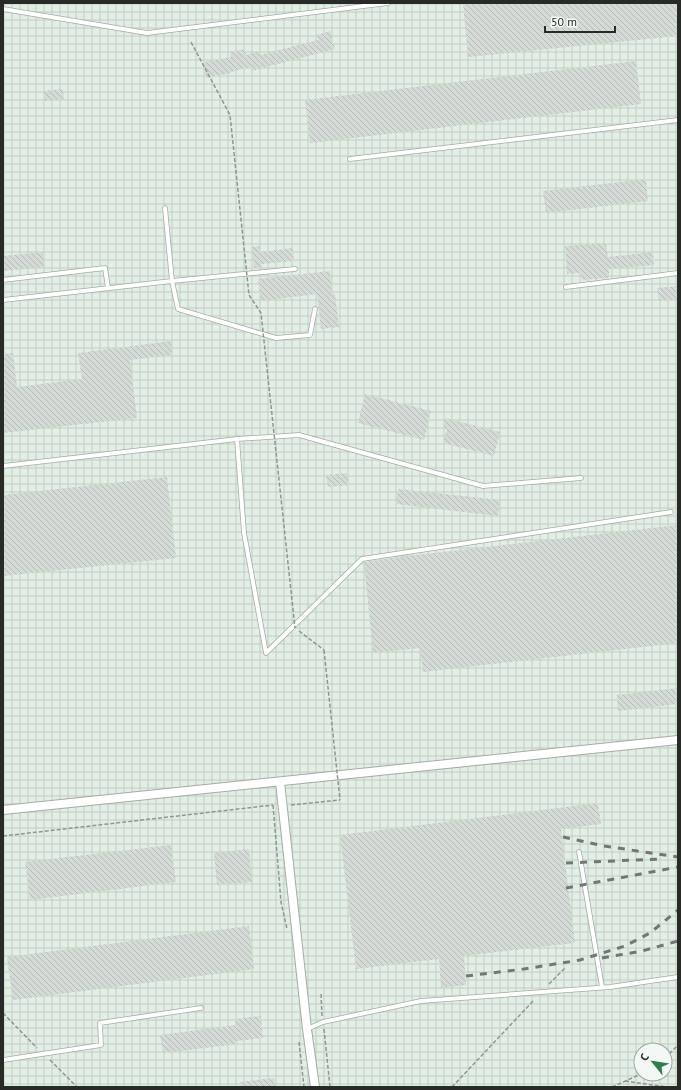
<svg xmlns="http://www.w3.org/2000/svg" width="681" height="1090" viewBox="0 0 681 1090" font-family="'PT Sans',sans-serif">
	<defs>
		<pattern id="industrial-grid" width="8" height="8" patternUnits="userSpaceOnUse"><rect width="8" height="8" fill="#e2efe5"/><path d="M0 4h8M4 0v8" fill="none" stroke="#c2cdc4"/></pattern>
		<pattern id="building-back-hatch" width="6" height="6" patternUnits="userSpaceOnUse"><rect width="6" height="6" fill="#d4dad5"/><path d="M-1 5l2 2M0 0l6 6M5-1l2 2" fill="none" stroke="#b6bbb7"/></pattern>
	</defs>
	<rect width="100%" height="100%" fill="#f2f8f4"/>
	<path fill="url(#industrial-grid)" fill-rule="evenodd" d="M3,3H678V1087H3ZM641,1050H665V1074H641Z"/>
	<path fill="url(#building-back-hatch)" d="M463,3H678V36L468,57Z
		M330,31L335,49L251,71L250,67L231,72V73L206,78L204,62L231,57L230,52L245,49L246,55L259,51L260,55L318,40L317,35Z
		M636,61L641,104L310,143L305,100Z
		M63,89L64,99L45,101L44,91Z
		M646,179L648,201L546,213L543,191Z
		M606,243L608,257L653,252L654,265L609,269V278H607L582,280L581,273L567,274L565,246Z
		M260,246L261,252L293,248L294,261L261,264L262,267L254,268L252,247Z
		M43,252L44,267L3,271V256Z
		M330,271L332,294H335L339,327L321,329L317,294L261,301L258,279Z
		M678,286V299L659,301L657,288Z
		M171,341L172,355L130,360L137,418L3,433V354L13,353L17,387L82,379L78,353Z
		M365,394L431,411L424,440L358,423Z
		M445,418L500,432L494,456L443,443L447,429L443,428Z
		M347,473L349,485L328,487L326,475Z
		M167,477L176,558L3,576V495Z
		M398,489L500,500L498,516L396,504Z
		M678,525V643L423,672L420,648L373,653L364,562L399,557Z
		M678,688V704L618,711L617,695Z
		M598,803L601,824L561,829L575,943L464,956L466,985L441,988L439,959L356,969L340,835Z
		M171,845L176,882L30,900L25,862Z
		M249,849L252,882L217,885L214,853Z
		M249,926L254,969L13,1000L7,957Z
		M261,1016L263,1038L237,1041L238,1044L163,1053L160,1035L236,1025L235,1019Z
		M274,1078L275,1087H241L240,1082Z"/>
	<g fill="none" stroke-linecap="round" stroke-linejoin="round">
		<defs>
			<path id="lane" d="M3,9L147,33L388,3
				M350,159L678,120
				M165,208L172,281L178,309L276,338L310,335L315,309
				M3,280L105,268L108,288
				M566,287L678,273
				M3,300L172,281L295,269
				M237,439L299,435L483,486L581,478
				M3,466L237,439L244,533L266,653
				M266,653L362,559L671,512
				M579,852L602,987
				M307,1029L323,1022L421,1001L610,987L678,977
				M3,1060L101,1045L100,1023L201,1008"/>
			<path id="street" d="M280,782L307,1029L315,1087
				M3,810L678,740"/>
		</defs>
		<use href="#lane" stroke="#a5aba6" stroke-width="5.5"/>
		<use href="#street" stroke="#a5aba6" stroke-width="10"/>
		<path stroke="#919592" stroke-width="1.5" stroke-dasharray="4 2" stroke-linecap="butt" d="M299,631L324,650
			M273,805L281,902L287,929
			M291,805L340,800
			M3,836L273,805
			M549,984L566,967
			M321,994L322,1016
			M3,1013L37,1048
			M324,1029L330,1087
			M299,1042L304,1087
			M665,1058L678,1045
			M50,1060L77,1087
			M625,1081L667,1087
			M452,1087L534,1000
			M612,1087L641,1074"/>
		<use href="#lane" stroke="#fff" stroke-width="4"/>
		<use href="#street" stroke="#fff" stroke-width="8"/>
		<path stroke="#737673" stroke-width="3" stroke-dasharray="7 7" stroke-linecap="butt" d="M563,837L604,846L678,857
			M566,863L660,859
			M566,888L678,867
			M602,958L642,951L678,941
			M466,976L524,969L580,960L625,946L650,933L678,910"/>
		<path stroke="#919592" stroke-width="1.5" stroke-dasharray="4 2" stroke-linecap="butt" d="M191,42L230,115L249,295L261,313L295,628
			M324,650L340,800"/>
	</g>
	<rect width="681" height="1090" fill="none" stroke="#282a28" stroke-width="8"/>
	<g transform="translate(653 1062) rotate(300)"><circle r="19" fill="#f2f8f4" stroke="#a1a6a2"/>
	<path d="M0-3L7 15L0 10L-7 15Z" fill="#307e4d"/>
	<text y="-6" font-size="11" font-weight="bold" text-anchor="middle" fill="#282a28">С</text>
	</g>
	<path d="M545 26v6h70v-6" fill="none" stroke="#282a28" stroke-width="2"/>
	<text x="551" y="26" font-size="12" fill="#282a28" stroke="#f2f8f4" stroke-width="3" paint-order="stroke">50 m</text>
</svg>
